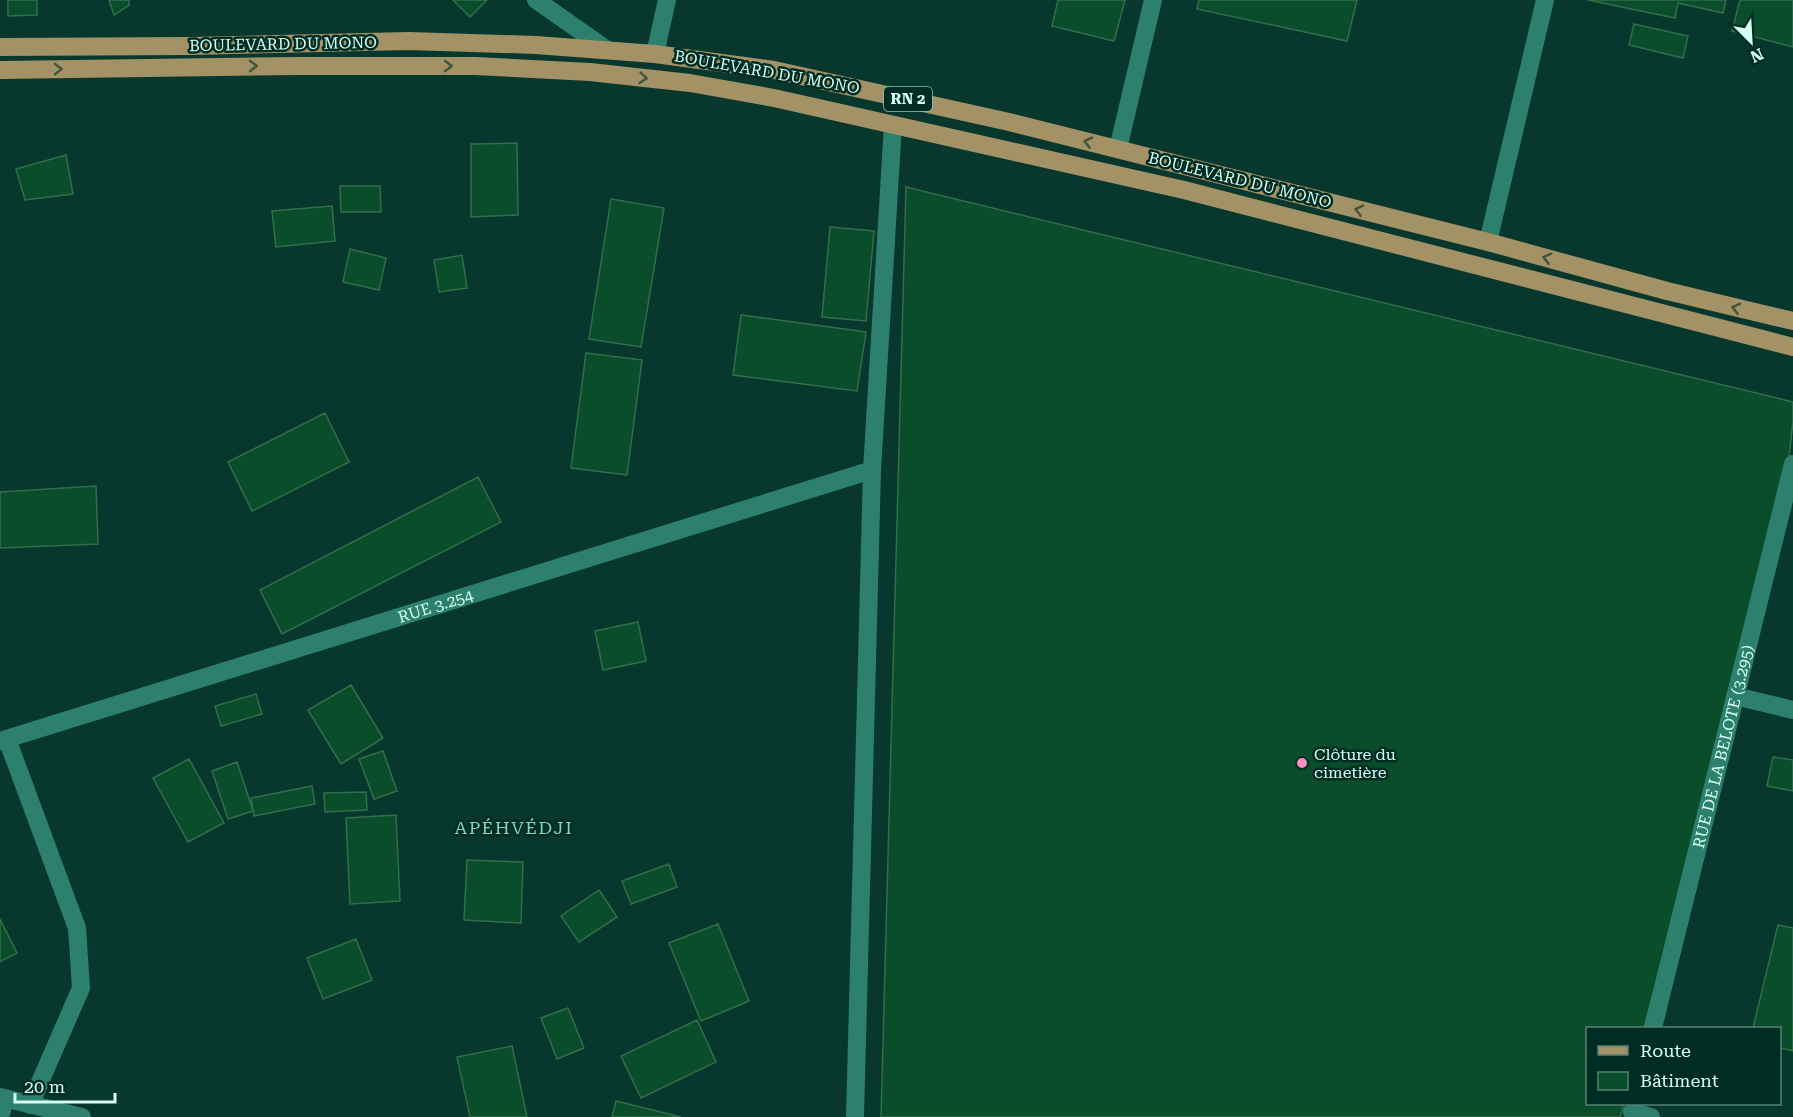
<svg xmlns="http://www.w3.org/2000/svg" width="1793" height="1117" viewBox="0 0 1793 1117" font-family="'Roboto Serif',serif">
	<rect width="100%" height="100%" fill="#08372d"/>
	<path fill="#0a4d2b" stroke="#326e4a" stroke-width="1.5" d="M8,0H37V15L8,16Z
		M109,0H129V5L114,15Z
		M453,0H487L470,17Z
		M1058,0H1125L1114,41L1052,26Z
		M1199,0H1357L1347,41L1197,9Z
		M1588,0H1726L1723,13L1678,3L1675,18Z
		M1740,0H1793V47L1732,31Z
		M1634,24L1688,36L1683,58L1629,45Z
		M517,143L518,215L471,217V144Z
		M66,155L73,194L25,200L16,169Z
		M340,186H380L381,212H341Z
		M906,187L1793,402V422L1784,498L1644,1028H1588V1104H1624L1620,1117H881Z
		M611,199L664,208L641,347L589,339Z
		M332,206L335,241L276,247L272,211Z
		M830,227L874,231L866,321L822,317Z
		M350,249L386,258L379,290L343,282Z
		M462,255L467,288L439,292L434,260Z
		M741,315L866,332L857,391L733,375Z
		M586,353L642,360L627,475L571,468Z
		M325,413L349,462L252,511L228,462Z
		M478,477L501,522L282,634L260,590Z
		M96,486L98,544L0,548V492Z
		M638,622L646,661L603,670L595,631Z
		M351,685L383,738L341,764L308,710Z
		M256,694L262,714L221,726L215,706Z
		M383,751L397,791L374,799L359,759Z
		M1773,757L1793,760V791L1767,786Z
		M189,759L224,823L188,842L153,778Z
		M237,762L253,811L228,819L212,771Z
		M312,786L315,804L254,816L251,798Z
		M366,792L367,810L325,812L324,793Z
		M396,815L400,901L350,904L346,818Z
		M467,860L523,862L521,923L464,920Z
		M669,864L677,887L631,904L622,881Z
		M599,890L617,917L579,942L561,916Z
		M0,919L17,953L0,962Z
		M718,924L749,1001L701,1021L669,943Z
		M1778,925L1793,928V1051L1780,1048V1028H1753Z
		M356,939L372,980L323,999L307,958Z
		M568,1008L584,1048L557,1059L541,1018Z
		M697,1020L716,1062L641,1098L621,1056Z
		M512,1046L527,1117H470L457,1057Z
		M616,1101L681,1117H612Z"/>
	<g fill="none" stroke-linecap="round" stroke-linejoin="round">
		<g stroke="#2c806d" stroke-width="18">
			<path d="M536,0L606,49"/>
			<path d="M655,54L667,0"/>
			<path d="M1118,149L1153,0"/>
			<path d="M1488,242L1545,0"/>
			<path d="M1735,696L1793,710"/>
			<path d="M7,739L77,928L81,988L30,1105"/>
			<path id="s1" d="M0,741L872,470"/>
			<path id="s2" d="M1653,1028L1793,464"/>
			<path d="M0,1097L82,1117"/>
			<path d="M1632,1112L1651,1117"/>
			<path d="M0,1117L5,1099"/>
			<path d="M855,1117L872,470L893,125"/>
		</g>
		<path stroke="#a39266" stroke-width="18" d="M0,47L190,46L409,41L536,45L655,54L774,70L1009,122L1488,242L1667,291L1793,321
			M0,70L300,66H475L590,72L690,83L774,98L1184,190L1793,347"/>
	</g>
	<defs><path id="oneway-chevron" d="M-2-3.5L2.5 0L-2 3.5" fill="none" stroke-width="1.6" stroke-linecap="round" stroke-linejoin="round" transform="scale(1.5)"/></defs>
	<g stroke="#41553e">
		<use href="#oneway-chevron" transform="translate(253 66) rotate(-1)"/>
		<use href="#oneway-chevron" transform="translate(448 66)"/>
		<use href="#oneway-chevron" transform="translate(58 69) rotate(-1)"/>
		<use href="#oneway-chevron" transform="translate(643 78) rotate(6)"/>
		<use href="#oneway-chevron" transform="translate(1088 142) rotate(-166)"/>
		<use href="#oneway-chevron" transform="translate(1359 210) rotate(-166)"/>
		<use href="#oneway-chevron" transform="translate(1547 258) rotate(-165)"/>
		<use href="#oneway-chevron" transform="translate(1736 308) rotate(-166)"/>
	</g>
	<circle fill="#fe8ebc" stroke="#002d23" stroke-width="2" cx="1302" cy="763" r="6"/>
	<g text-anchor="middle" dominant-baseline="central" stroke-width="5" stroke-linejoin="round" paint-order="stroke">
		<rect fill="#002d23" stroke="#96bfb4" stroke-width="1.5" x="884" y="87" width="48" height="24" rx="4.5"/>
		<g font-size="15" font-weight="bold" fill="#d7fef2">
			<text x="908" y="99">RN 2</text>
		</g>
		<g font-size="16" fill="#d7fef2" stroke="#002d23">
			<text transform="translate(283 44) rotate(-1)">BOULEVARD DU MONO</text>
			<text transform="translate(767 72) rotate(10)">BOULEVARD DU MONO</text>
			<text transform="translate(1240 180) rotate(14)">BOULEVARD DU MONO</text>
			<text stroke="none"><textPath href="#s1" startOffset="456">RUE 3.254</textPath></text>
			<text stroke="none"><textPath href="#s2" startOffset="290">RUE DE LA BELOTE (3.295)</textPath></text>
		</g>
		<g font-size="16" fill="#d7fef2" stroke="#002d23" text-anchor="start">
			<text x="1314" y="754">Clôture du<tspan x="1314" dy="18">cimetière</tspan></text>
		</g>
		<g font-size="18" letter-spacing="1.5" fill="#84d6c0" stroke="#002d23">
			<text x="514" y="827">APÉHVÉDJI</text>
		</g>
	</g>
	<rect x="1586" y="1027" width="195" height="78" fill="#002d23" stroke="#568176" stroke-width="1.5"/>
	<rect x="1598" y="1046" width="30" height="9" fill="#a39266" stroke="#568176" stroke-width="1.5"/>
	<text x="1640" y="1057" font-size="18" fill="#d7fef2">Route</text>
	<rect x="1598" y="1072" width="30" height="18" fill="#0a4d2b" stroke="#568176" stroke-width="1.5"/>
	<text x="1640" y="1087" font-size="18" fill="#d7fef2">Bâtiment</text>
	<g transform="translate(1751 42) rotate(156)" stroke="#002d23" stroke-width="4.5" paint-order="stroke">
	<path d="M0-4.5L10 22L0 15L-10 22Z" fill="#d7fef2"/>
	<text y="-9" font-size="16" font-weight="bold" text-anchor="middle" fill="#d7fef2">N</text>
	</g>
	<path d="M15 1093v9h100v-9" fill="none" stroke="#d7fef2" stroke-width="3"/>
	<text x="24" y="1093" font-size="18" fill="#d7fef2" stroke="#002d23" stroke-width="4.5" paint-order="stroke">20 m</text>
</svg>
